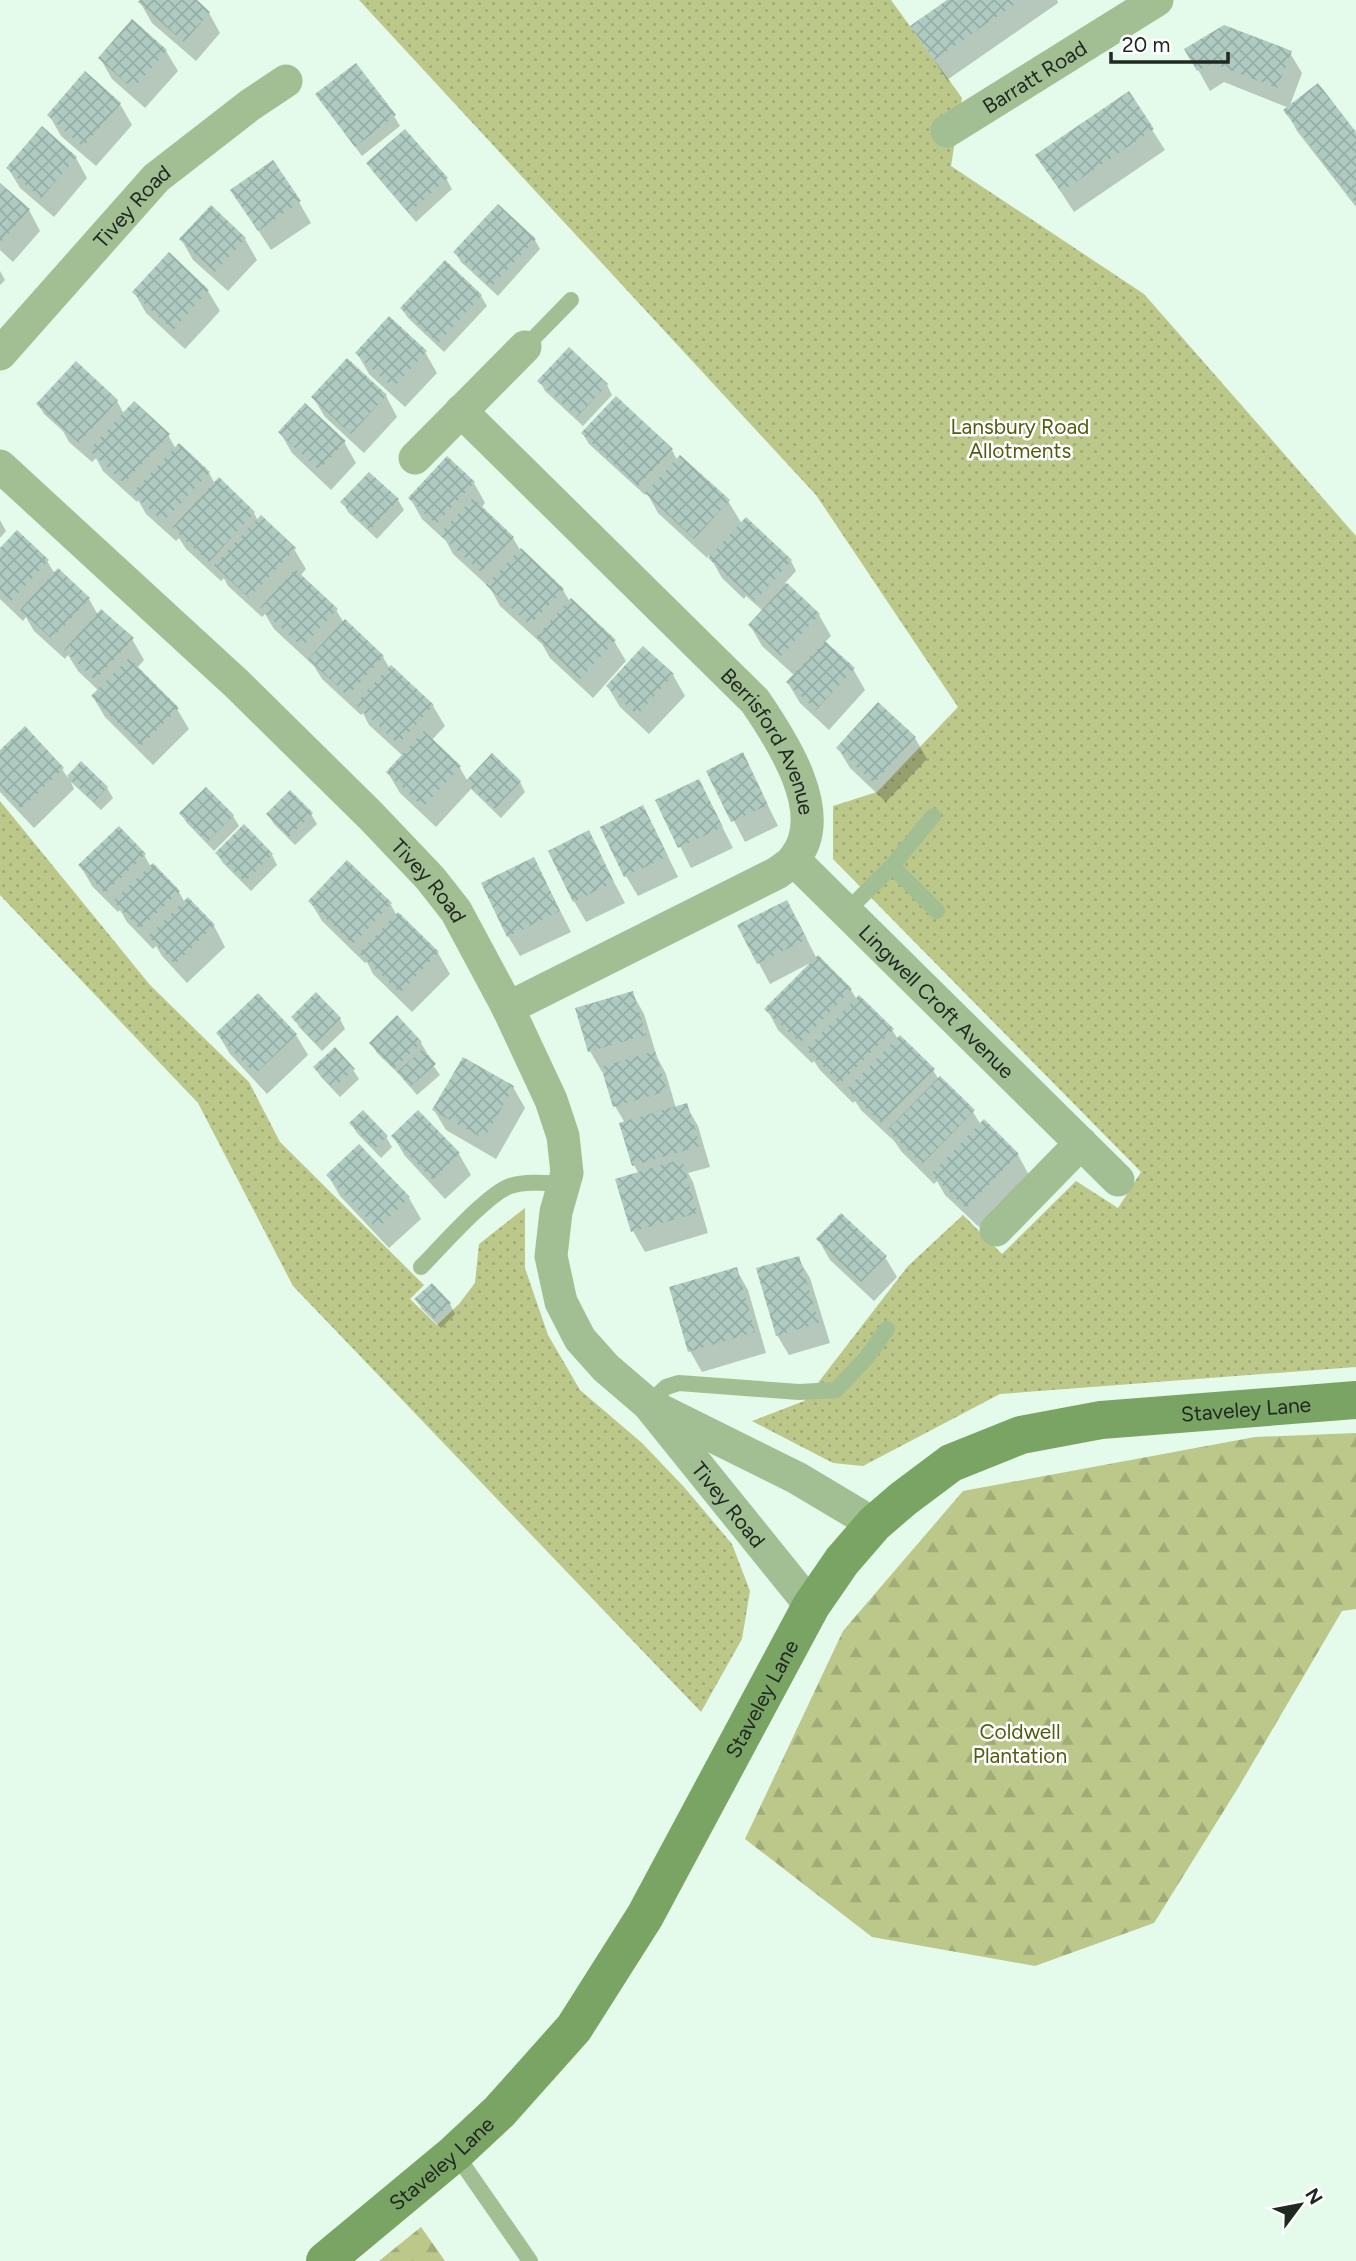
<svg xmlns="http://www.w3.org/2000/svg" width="1356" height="2261" viewBox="0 0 1356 2261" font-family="Figtree,sans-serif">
	<defs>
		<pattern id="grass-dots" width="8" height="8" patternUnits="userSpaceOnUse" patternTransform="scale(1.75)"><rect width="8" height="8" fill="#bcc78a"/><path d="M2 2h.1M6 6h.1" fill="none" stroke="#a1ab77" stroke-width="1.8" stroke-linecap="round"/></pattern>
		<pattern id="forest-firs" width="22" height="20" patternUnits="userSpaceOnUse" patternTransform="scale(1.75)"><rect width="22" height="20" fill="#bcc78a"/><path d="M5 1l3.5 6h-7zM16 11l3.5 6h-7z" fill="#a1ab77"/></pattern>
		<pattern id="building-cross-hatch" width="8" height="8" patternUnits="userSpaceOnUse" patternTransform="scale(1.75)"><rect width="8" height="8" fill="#afcac1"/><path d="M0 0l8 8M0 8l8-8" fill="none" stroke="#96aea6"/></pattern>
	</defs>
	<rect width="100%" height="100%" fill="#e4faea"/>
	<path fill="url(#grass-dots)" d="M359,0H891L962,98L951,166L1144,294L1356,536V1367L1000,1394L863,1466L833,1463L752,1421L804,1401L908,1266L963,1215L1002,1254L1076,1181L1118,1208L1141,1172L833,859V806L877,792L958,707L816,495Z
		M0,801L150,985L249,1082L280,1142L424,1285L410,1299L437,1325L459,1304L475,1283L479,1244L525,1208V1268L548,1335L580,1390L642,1443L684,1487L732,1544L750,1591L742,1639L701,1712L293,1286L198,1103L0,895Z"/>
	<path fill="url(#forest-firs)" d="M1356,1433V1609L1342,1611L1238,1788L1154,1923L1035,1966L872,1937L745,1839L843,1631L963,1491L1255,1437Z
		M421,2227L445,2261H379Z"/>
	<path fill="#0003" d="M142,0H194L209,13L220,33L196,61L152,23L140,2Z
		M950,0H1057L1058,3L947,80L913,26Z
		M1187,50L1290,53L1302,73L1289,108L1224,82L1210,91Z
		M166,51L178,71L145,108L112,79L100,58Z
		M85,73L120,104L132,125L96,166L61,136L49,115Z
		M1129,94L1165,150L1074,212L1037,155Z
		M323,104L394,116L400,126L362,156Z
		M1286,110L1356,135V207L1297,131Z
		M404,131L447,180L452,189L416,222L374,173L368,164Z
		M76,158L87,178L54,217L20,188L8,168Z
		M0,186L29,210L40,231L13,262L0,250Z
		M232,190L299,202L311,223L271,250Z
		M211,207L245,239L257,260L228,291L193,260L181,239Z
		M535,240L540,249L498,296L461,262L455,252Z
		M445,262L481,296L487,306L444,352L408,318L402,309Z
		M0,271L5,280L0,285Z
		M208,291L220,311L185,349L146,313L134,292Z
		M425,352L437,373L405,407L369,374L357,353Z
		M76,363L117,401L124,414L168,435L176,449L209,473L215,484L254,513L258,521L294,549L306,569L300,576L336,610L344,623L345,621L383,657L390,669L433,706L445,726L431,741L460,768L468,782H520L525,792L501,818L471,789L436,827L400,793L388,773L403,756L369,725L363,713L361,715L322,679L314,666L274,629L265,614L262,617L228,586L224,578L221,581L186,549L179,538L176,541L146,514L138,500L137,502L103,471L96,458L92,462L69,442L63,431L44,414L38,404Z
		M540,381L607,385L612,395L583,426L545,391Z
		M386,396L397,417L364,453L325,417L313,397Z
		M280,432L344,442L356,463L331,490L292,453Z
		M583,434L672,450L677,460L728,501L742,524L791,561L796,571L785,583L819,615L831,636L824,643L853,669L865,690L829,730L800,703L788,683L795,676L762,646L750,625L763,611L746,596L744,599L722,578L709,555L707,558L658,513L647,493L645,495L589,444Z
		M369,474L398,500L404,510L377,539L348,512L343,502Z
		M474,483L485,503L481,508L513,538L520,550L563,590L570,602L614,641L626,661L593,698L550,658L542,644L500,606L490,588L453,554L446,541L422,519L410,498Z
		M0,520L6,531L0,538Z
		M0,551L47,561L55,574L58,571L89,599L98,615L132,639L144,660L137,668L177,709L189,729L153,765L105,717L93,697L99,691L78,671L68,655L65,659L34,631L26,617L23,621L0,599Z
		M644,648L673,675L685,696L649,734L620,707L608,687Z
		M878,704L915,738L927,759L886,802L850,768L838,748Z
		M0,753L62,769L68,778L81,764L107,788L113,798L101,810L71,782L74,789L34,828L0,792Z
		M743,755L778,826L745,842L708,771Z
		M699,781L733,848L691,868L657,801Z
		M206,789L233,816L239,826L214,851L187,823L181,814Z
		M268,814H311L317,824L295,845L274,824Z
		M654,828L678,877L638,896L626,876Z
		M588,833L625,903L586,922L574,901Z
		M217,853L272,855L277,865L251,891L223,863Z
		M144,855L151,867L153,865L179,892L185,903L214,926L225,947L187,983L162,956L156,946L153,949L127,922L120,910L118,912L92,886L80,865Z
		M534,859L571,932L520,956L508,936Z
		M347,862L391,905L397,916L438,953L450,974L412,1012L373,974L367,962L365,963L322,921L310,901Z
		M798,922L817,959L851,990L857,1000L892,1030L898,1039L933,1070L939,1080L973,1112L981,1125L1018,1155L1029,1175L979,1227L945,1195L937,1181L934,1184L901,1151L895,1142L861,1110L855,1101L853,1103L820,1070L814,1061L812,1063L778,1030L767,1009L812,962L770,984L739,926Z
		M632,993L644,1014L657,1057L666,1074L676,1108L686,1105L698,1126L710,1167L688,1173L693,1182L708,1233L645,1252L633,1231L639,1174L634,1165L625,1123L615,1106L604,1071L602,1072L590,1051Z
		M294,1017L340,1019L345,1029L322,1051L299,1027Z
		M397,1018L421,1043L427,1053L425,1054L440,1075L417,1095L402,1077L377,1053L371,1043Z
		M218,1034L296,1035L308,1055L267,1094L230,1054Z
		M315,1068L353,1070L359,1079L340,1097L321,1077Z
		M513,1087L525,1108L496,1159L446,1130L434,1110Z
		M418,1112L459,1154L471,1175L445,1199L405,1156L393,1136Z
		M352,1124L386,1137L392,1147L381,1158L357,1133Z
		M328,1175L409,1198L421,1219L389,1248L340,1196Z
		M818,1239L885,1257L897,1277L874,1301L830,1260Z
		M798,1258L810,1278L830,1343L789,1355L777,1335Z
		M736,1269L748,1290L766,1353L702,1372L690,1351Z
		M432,1285L450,1304L455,1314L441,1328L422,1309L417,1300Z"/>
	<path fill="url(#building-cross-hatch)" d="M140,0H197L210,12L184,42L138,2Z
		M947,0H1021L934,60L910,26Z
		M132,19L167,50L133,89L98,58Z
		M1224,25L1292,51L1277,88L1212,63L1197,71L1184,49Z
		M356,63L396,115L355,147L315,94Z
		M85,71L121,103L83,147L47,115Z
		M1318,83L1356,132V204L1283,110Z
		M1129,91L1154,129L1061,192L1035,155Z
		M42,126L77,157L41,198L6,168Z
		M405,129L448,178L409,213L366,163Z
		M273,160L301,201L258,231L230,190Z
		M0,183L30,209L0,243Z
		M498,204L536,239L491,287L453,252Z
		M211,205L246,238L215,272L179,239Z
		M169,252L209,290L173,330L132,292Z
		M445,260L482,295L438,343L400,308Z
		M389,316L427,351L393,388L355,353Z
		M569,347L608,384L577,417L537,381Z
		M347,358L387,395L351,434L311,397Z
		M76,361L118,400L79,443L36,404Z
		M616,396L673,449L638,486L581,433Z
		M134,401L170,434L124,483L89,450Z
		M305,403L346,441L319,470L278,432Z
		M179,443L210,472L163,522L132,493Z
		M680,455L730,500L694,539L645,493Z
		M447,456L475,482L436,524L408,498Z
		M369,472L399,499L370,530L340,502Z
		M219,477L255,512L209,562L172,528Z
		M473,498L514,537L481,572L439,534Z
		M261,515L296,548L249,598L214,565Z
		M746,517L792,560L755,601L708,558Z
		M17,530L49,560L11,601L0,591V548Z
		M521,548L564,589L530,625L486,585Z
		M58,568L90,598L52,639L20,610Z
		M295,569L338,609L302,647L260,608Z
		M787,583L820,614L781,656L748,625Z
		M571,598L616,640L580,679L536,637Z
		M101,609L134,638L95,680L64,650Z
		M345,619L384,656L348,696L308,659Z
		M825,641L855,668L816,710L786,682Z
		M643,646L674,674L637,715L606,686Z
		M129,658L179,708L141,746L91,696Z
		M391,665L434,705L398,744L355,704Z
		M878,702L916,737L874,783L836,748Z
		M25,726L64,768L21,809L0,786V750Z
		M424,731L461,766L423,807L386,772Z
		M743,752L768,805L731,822L706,771Z
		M492,753L521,781L495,809L465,782Z
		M81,761L108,787L94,802L67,776Z
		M699,779L723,827L678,848L655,800Z
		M206,787L234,815L207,842L179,813Z
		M290,790L313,813L289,837L266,814Z
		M643,805L668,856L624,877L600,827Z
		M244,824L273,854L245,882L215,853Z
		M119,826L146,854L105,893L78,865Z
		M589,830L614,882L573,902L548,851Z
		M534,857L560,911L507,937L481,883Z
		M347,860L392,903L353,944L308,901Z
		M153,863L180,891L140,929L113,901Z
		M188,897L215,925L175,964L148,936Z
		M787,900L807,939L757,964L737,925Z
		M398,912L439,952L400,993L359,953Z
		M818,955L852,989L800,1043L764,1009Z
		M633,991L646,1035L588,1052L575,1008Z
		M316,992L341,1018L316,1043L291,1017Z
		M258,993L297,1034L255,1074L216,1033Z
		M859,995L894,1029L840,1084L806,1049Z
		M397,1015L422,1042L394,1069L369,1043Z
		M900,1035L935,1069L881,1123L847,1089Z
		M335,1047L355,1069L333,1088L313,1067Z
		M423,1049L436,1064L410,1087L397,1072Z
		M655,1051L667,1091L613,1107L601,1067Z
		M463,1057L514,1086L484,1139L432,1110Z
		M940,1076L975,1110L922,1164L887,1130Z
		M687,1103L700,1146L632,1166L619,1123Z
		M363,1110L388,1136L374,1149L349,1123Z
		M418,1110L460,1153L433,1180L391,1136Z
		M984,1119L1019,1154L966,1208L931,1174Z
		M359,1144L410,1197L377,1229L326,1175Z
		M682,1159L697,1213L631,1232L615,1179Z
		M841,1213L887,1256L861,1282L816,1239Z
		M799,1256L819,1323L776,1336L756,1268Z
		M737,1267L755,1332L688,1352L669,1287Z
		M432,1283L451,1303L434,1319L414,1299Z"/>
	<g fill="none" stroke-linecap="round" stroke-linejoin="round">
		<path stroke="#a2bf94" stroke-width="16" d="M525,347L571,300
			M892,866L937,911
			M846,912L892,866L933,816
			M421,1267C440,1248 487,1194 510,1186C527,1181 546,1183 564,1184
			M648,1404L666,1387L679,1383L799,1392L836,1390L867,1357L887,1329
			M455,2153L530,2261"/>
		<g stroke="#a2bf94" stroke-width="33">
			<path id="s1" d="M947,131L1157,0"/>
			<path id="s2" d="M0,354L156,178L250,105L286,81"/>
			<path id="s3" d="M461,411L755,701C781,739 831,814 794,859C790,865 782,869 777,873L508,1008"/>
			<path d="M415,458L525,347"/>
			<path id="s4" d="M0,466L237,684L371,816L430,878L456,911L508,1008L551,1100L563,1136L567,1173L556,1212L551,1256L561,1302L580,1339L606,1368L648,1404L811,1606"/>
			<path id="s5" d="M794,860L1118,1180"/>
			<path d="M996,1230L1081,1143"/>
			<path d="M656,1408L797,1478L874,1524"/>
		</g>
		<path stroke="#7aa464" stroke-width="38" id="s6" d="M325,2261L455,2153L499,2112L574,2028L645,1916L811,1606L842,1561L874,1524L903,1499L951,1463L1021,1435L1101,1420L1356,1400"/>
	</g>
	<g text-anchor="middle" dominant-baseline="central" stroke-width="5" stroke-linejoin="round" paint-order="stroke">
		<g font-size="21" fill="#202822" stroke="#fff">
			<text stroke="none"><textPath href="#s1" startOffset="103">Barratt Road</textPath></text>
			<text stroke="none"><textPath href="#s2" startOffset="198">Tivey Road</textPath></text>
			<text stroke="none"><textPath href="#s3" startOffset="455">Berrisford Avenue</textPath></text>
			<text stroke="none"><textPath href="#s4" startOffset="597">Tivey Road</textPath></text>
			<text stroke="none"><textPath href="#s5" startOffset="201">Lingwell Croft Avenue</textPath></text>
			<text stroke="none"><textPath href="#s6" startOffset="1330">Staveley Lane</textPath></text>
			<text stroke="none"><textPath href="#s4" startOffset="1321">Tivey Road</textPath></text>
			<text stroke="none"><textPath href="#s6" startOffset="721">Staveley Lane</textPath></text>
			<text stroke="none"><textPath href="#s6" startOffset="152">Staveley Lane</textPath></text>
		</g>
		<g font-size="21" fill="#545c11" stroke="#fff">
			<text x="1020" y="426">Lansbury Road<tspan x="1020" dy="24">Allotments</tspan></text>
			<text x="1020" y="1731">Coldwell<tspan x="1020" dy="24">Plantation</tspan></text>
		</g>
	</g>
	<g transform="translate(1300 2205) rotate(58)" stroke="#ffffff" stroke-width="5" paint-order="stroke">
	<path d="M0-5L12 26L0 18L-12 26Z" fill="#202822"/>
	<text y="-10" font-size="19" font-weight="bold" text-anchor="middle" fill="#202822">N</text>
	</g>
	<path d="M1111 52v10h117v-10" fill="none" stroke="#202822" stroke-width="3.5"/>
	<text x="1122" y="52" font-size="21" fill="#202822" stroke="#ffffff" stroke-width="5" paint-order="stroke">20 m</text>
</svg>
